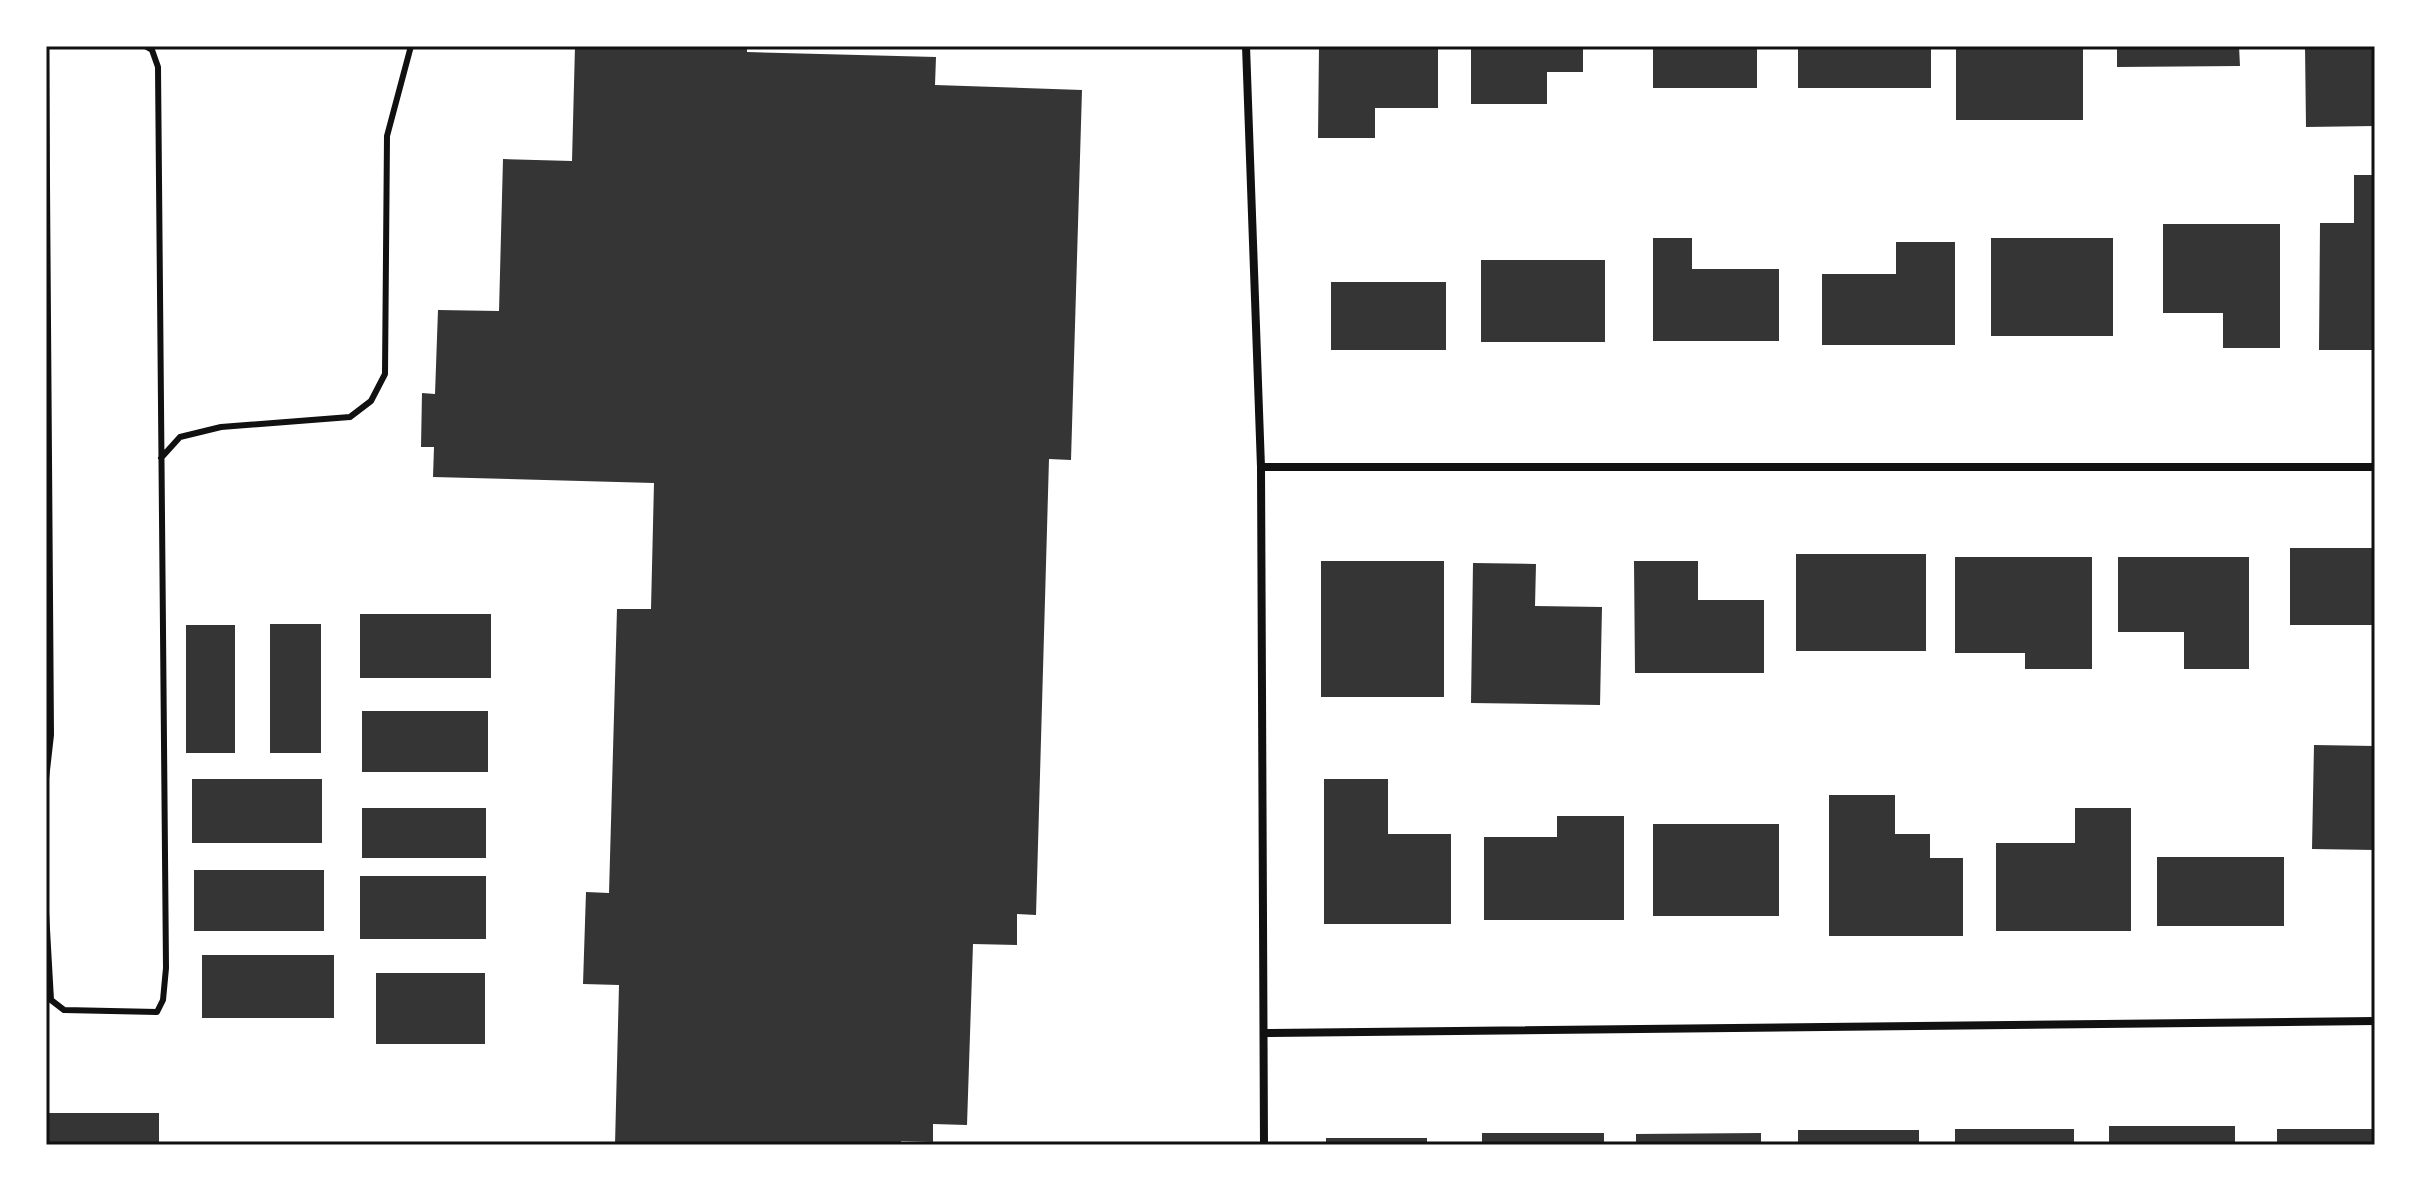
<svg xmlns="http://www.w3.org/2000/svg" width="2421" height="1191" viewBox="0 0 2421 1191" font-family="'Open Sans',sans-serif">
	<rect width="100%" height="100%" fill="#fff"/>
	<path fill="#353535" d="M575,46H747V52L936,57L935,85L1082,90L1071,460L1049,459L1036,915L1017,914V945L973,944L967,1125L933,1124V1142L901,1141V1145H615L619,985L583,984L586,892L609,893L617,609H651L654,483L433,477L434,447H421L422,393L435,394L438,310L499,311L503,159L572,161Z
		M1319,46H1438V108H1375V138H1318Z
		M1471,46H1583V72H1547V104H1471Z
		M1653,46H1757V88H1653Z
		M1798,46H1931V88H1798Z
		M1956,46L2083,48V120H1956Z
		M2117,46H2239L2240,66L2117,67Z
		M2305,46H2375V126L2306,127Z
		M2354,175H2375V350H2319L2320,223H2354Z
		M2163,224H2280V348H2223V313H2163Z
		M1653,238H1692V269H1779V341H1653Z
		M1991,238H2113V336H1991Z
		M1896,242H1955V345H1822V274H1896Z
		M1481,260H1605V342H1481Z
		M1331,282H1446V350H1331Z
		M2290,548H2375V625H2290Z
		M1796,554H1926V651H1796Z
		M1955,557H2092V669H2025V653H1955Z
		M2118,557H2249V669H2184V632H2118Z
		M1321,561H1444V697H1321Z
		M1634,561H1698V600H1764V673H1635Z
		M1473,563L1536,564L1535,606L1602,607L1600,705L1471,703Z
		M360,614H491V678H360Z
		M270,624H321V753H270Z
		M186,625H235V753H186Z
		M362,711H488V772H362Z
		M2314,745L2375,746V850L2312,849Z
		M192,779H322V843H192Z
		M1324,779H1388V834H1451V924H1324Z
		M1829,795H1895V834H1930V858H1963V936H1829Z
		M362,808H486V858H362Z
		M2075,808H2131V931H1996V843H2075Z
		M1557,816H1624V920H1484V837H1557Z
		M1653,824H1779V916H1653Z
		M2157,857H2284V926H2157Z
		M194,870H324V931H194Z
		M360,876H486V939H360Z
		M202,955H334V1018H202Z
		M376,973H485V1044H376Z
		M46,1113H159V1145H46Z
		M2109,1126H2235V1145H2109Z
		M1955,1129H2074V1145H1955Z
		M2277,1129H2375V1145H2277Z
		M1798,1130H1919V1145H1798Z
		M1482,1133H1604V1145H1482Z
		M1761,1133V1145H1636V1134Z
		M1326,1138H1427V1145H1326Z"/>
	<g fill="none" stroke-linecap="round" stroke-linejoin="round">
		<path stroke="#111" stroke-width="6" d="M161,458L180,437L221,427L350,417L371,401L385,374L387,136L411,46
			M46,779L51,735L46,46
			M46,912L51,1000L64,1010L157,1012L163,1000L166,968L158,67L152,50L145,46"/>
		<path stroke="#111" stroke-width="8" d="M1246,46L1261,467L1264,1145
			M1261,467H2375
			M1264,1033L2375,1021"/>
	</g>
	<rect width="2421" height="1191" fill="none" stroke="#ffffff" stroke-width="96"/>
	<rect x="48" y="48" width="2325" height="1095" fill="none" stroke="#111" stroke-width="3"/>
</svg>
